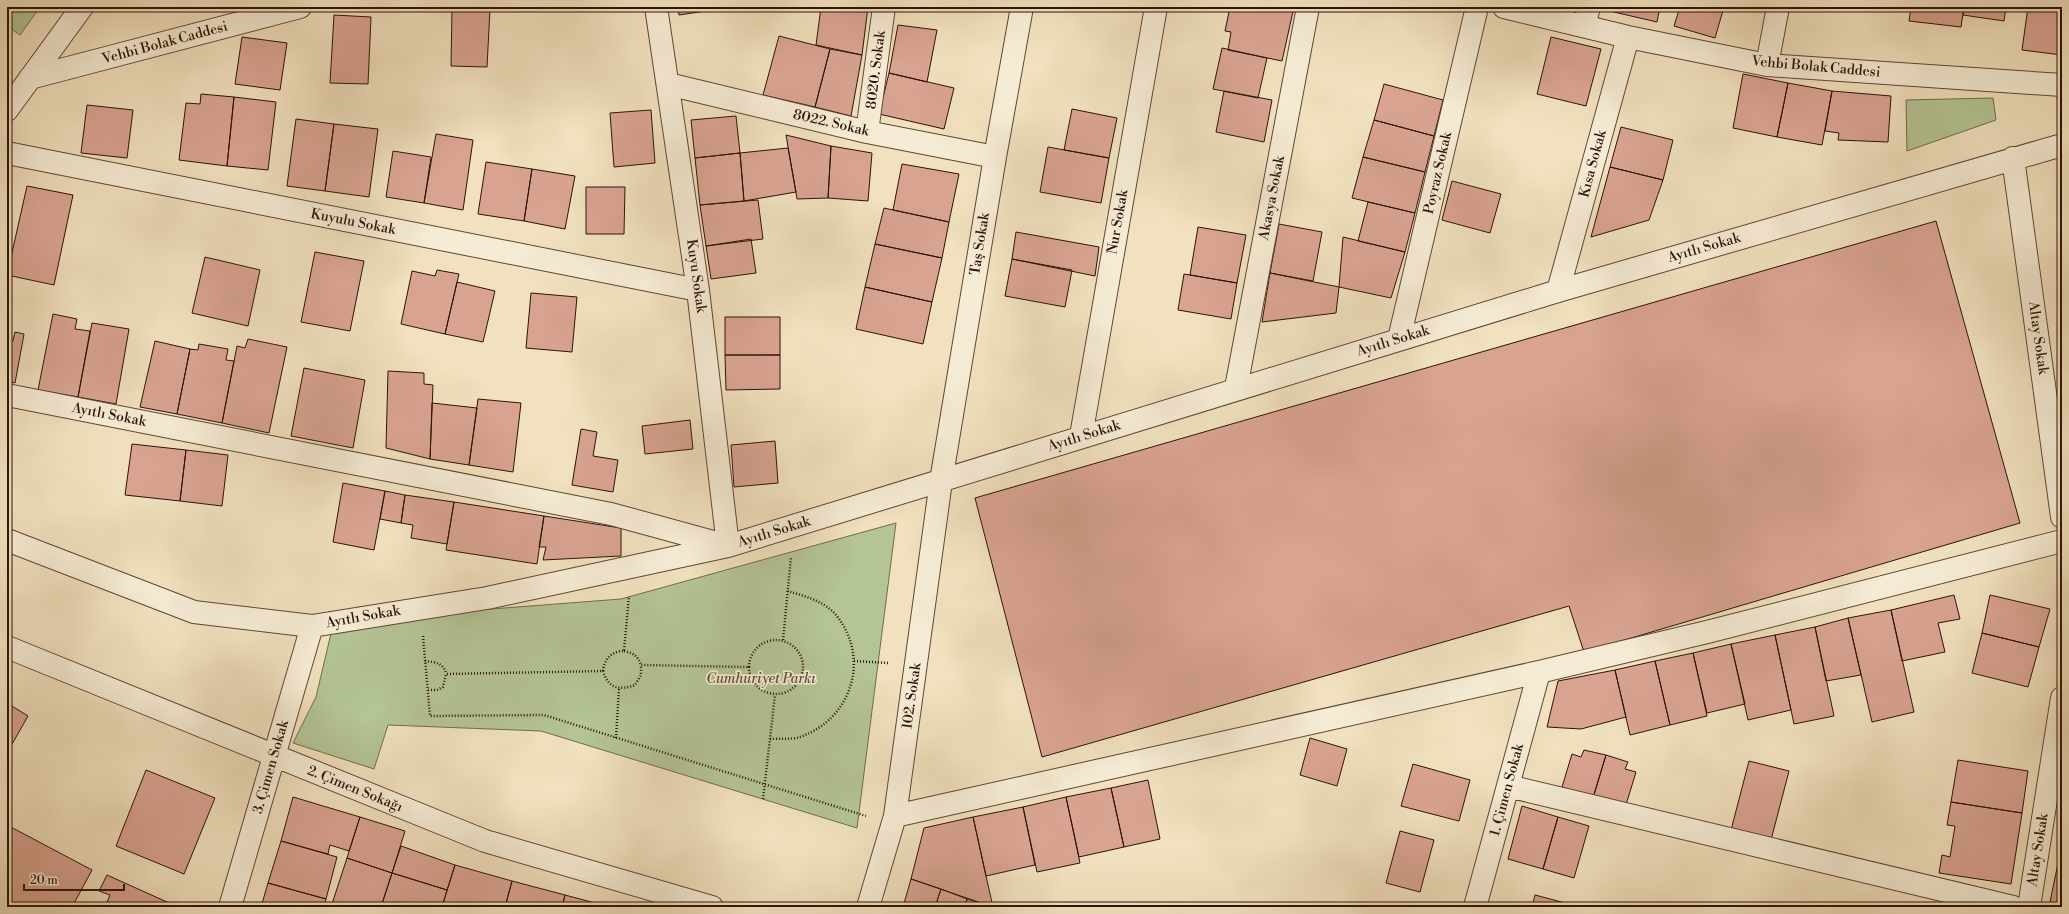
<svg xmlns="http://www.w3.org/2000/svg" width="2069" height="914" viewBox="0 0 2069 914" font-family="'Libre Bodoni',serif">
	<rect width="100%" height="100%" fill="#f1e1be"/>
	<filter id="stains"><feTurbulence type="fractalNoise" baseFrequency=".005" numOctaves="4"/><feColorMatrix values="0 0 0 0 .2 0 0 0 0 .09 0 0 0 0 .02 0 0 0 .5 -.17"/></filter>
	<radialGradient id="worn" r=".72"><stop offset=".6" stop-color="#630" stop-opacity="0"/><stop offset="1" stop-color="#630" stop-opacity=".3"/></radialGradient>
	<path fill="#b4c495" stroke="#716b4e" d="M7,7H40L20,35L7,26Z
		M1993,98L1996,120L1907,151L1906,100Z
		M896,523L857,828L541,731L388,725L374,769L293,743L316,697L332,629L387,617L621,599Z"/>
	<path fill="#d9a392" stroke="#2e1207" d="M678,7H732L679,15Z
		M821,7H868L862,55L816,45Z
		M1230,7H1294L1282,61L1228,50L1231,32L1225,31Z
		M1615,7H1660L1657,22L1614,12Z
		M1680,7H1724L1715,38L1674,26Z
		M1911,7H1964L1961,27L1909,21Z
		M1964,7H2006L2004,21L1963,15Z
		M2028,7H2062V55L2022,50Z
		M452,8L490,9L487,67L451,66Z
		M334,15L371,17L368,84L330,83Z
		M898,25L937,30L927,82L889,73Z
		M779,36L830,49L815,107L763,95Z
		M242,37L287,43L280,90L235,84Z
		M1551,37L1601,49L1586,106L1537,94Z
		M1222,48L1267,58L1258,98L1213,89Z
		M830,49L862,55L851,116L815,107Z
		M889,73L954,88L944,129L879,114Z
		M1743,74L1788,83L1777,137L1733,128Z
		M1788,83L1832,91L1822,145L1777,137Z
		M1384,84L1443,100L1434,136L1374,120Z
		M1224,91L1272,100L1264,142L1216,132Z
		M1832,91L1891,96L1888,142L1838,140L1839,133L1825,131Z
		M201,94L234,97L227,166L179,160L186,103L200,104Z
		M234,97L276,102L268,170L227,166Z
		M87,105L133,110L127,158L81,153Z
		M1072,109L1117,118L1109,158L1064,150Z
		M651,110L655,163L614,167L610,113Z
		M736,116L740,153L695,158L691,120Z
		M296,119L334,124L325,191L287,186Z
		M1374,120L1434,136L1425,172L1363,157Z
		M334,124L378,129L369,197L325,191Z
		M1621,127L1673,140L1663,180L1610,167Z
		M436,134L473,140L463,210L424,203Z
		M786,135L831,146L828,198L797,199Z
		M831,146L872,153L868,201L828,198Z
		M1048,147L1109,158L1101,203L1040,192Z
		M788,148L796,192L744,201L740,153Z
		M393,151L431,157L424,203L386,197Z
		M740,153L744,201L700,205L695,158Z
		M1363,157L1425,172L1415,213L1352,198Z
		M486,162L532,169L524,221L478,214Z
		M902,164L959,174L949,222L893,210Z
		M1610,167L1663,180L1649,220L1591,237Z
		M532,169L575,176L565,229L524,221Z
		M1452,181L1501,194L1490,233L1442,220Z
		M27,186L73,195L54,285L7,275Z
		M586,187H625L624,234H586Z
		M758,200L763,239L706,246L700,205Z
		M1368,202L1415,213L1405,252L1358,241Z
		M884,208L949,222L942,258L875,244Z
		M1936,221L2020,523L1584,652L1569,606L1042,757L975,498Z
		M1279,224L1322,232L1313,281L1270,273Z
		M1198,227L1246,235L1237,283L1190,275Z
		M1016,232L1099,247L1095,276L1012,259Z
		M1343,237L1405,252L1391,298L1339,287Z
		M751,239L756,273L711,279L706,246Z
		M875,244L942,258L932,302L865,287Z
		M315,252L364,261L350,331L301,322Z
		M205,257L260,270L248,326L192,313Z
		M1012,259L1072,270L1065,307L1005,296Z
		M437,270L459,274L445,334L401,324L412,271L435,276Z
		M1270,273L1339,287L1336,313L1262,322Z
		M1184,274L1237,283L1231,319L1178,310Z
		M457,282L495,291L483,342L445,334Z
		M865,287L932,302L923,344L856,329Z
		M531,293L577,297L572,352L526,348Z
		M53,314L77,319L75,329L90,331L78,397L38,390Z
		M725,317H780V355H725Z
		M92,323L129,329L116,404L78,397Z
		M15,332L24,334L15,383L7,381V340L13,341Z
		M248,339L287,347L269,433L222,423L237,346L245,348Z
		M155,341L190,349L177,414L140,407Z
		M199,344L228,349L226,360L234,361L222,423L177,414L190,349L198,350Z
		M725,355H780V389L726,390Z
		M304,368L365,380L353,448L291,436Z
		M388,371L424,373V384L433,385L430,459L386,448Z
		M478,399L521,403L513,472L469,465Z
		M432,403L477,408L469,465L430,459Z
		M690,420L693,449L645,454L642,426Z
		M581,429L597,432L593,456L618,460L613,492L572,485Z
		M775,441L778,483L734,487L731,445Z
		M132,444L186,450L180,501L125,495Z
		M186,450L228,455L222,506L180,501Z
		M343,483L385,491L374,550L333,542Z
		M385,491L405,495L401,523L380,519Z
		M405,495L454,502L447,544L411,538L413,525L401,523Z
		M454,502L544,516L537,564L446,550Z
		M544,516L621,528V556L543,560L546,547H539Z
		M1954,595L1960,619L1938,623L1945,652L1902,661L1891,610Z
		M1990,595L2050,609L2039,647L1982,633Z
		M1891,610L1914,712L1872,722L1848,618Z
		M1848,618L1861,675L1826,681L1815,627Z
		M1815,627L1834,716L1794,724L1775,635Z
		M1982,633L2039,647L2028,687L1972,673Z
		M1775,635L1791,710L1748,720L1731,644Z
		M1731,644L1745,704L1707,713L1693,653Z
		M1693,653L1707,716L1670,725L1655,661Z
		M1655,661L1670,725L1630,735L1615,670Z
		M1615,670L1626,717L1581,729L1547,727L1558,681Z
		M7,703L28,716L7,753Z
		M1310,738L1347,749L1337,786L1300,775Z
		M1584,750L1606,755L1593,798L1562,787L1572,754L1581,757Z
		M1606,755L1628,762L1625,769L1636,772L1625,808L1593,798Z
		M1958,760L2028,771L2022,813L1951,802Z
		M1749,761L1789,771L1771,840L1731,830Z
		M1413,764L1470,780L1459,821L1401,806Z
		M146,770L215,798L184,874L116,846Z
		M1148,780L1160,839L1124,847L1111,788Z
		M1111,788L1124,847L1079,857L1066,797Z
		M293,797L360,817L349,851L330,845L328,854L281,841Z
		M1066,797L1080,863L1037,872L1023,807Z
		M1951,802L2022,813L2011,884L1939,873L1942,855L1950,857L1955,826L1947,825Z
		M1522,806L1558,817L1543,869L1508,859Z
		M1023,807L1035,865L986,876L973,817Z
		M360,817L405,831L392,873L347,858Z
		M973,817L986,876L993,907L911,879L924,828Z
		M1558,817L1589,826L1574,878L1543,869Z
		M7,825L92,870L72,907H7Z
		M1400,831L1434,840L1420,892L1386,883Z
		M2062,840V869L2057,868Z
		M281,841L337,857L326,899L268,883Z
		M401,846L455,865L447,890L392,873Z
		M347,858L392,873L381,907H331Z
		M455,865L512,881L505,907H442Z
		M2057,868L2062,869V907H2049Z
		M392,873L447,890L442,907H381Z
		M107,875L178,907H105L110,895L99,891Z
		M911,879L941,889L935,907H903Z
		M512,881L565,895L562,907H505Z
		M268,883L326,899L324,907H261Z
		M941,889L967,899L965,907H935Z
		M565,895L610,907H562Z
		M1535,895L1569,904L1568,907H1532Z
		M967,899L993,907H965Z"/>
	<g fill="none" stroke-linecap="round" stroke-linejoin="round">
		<defs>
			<path id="minor" d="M1504,7L1628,37L1767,65L2062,85
				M1584,26L1589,7
				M1767,65L1778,7
				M30,78L300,7
				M668,84L867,132L995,157
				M7,110L82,7
				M867,132L884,7
				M7,153L698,290
				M2013,158L2062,517
				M1558,291L1628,37
				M1399,339L1477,7
				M1236,388L1308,7
				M7,395L611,514L728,546L698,290L656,7
				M1081,436L1156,7
				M7,540L194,612L312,626L487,598L728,546L1558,291L2062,145
				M7,647L485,841L712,907
				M1508,786L2013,907
				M895,816L1539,672L1707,632L2062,541
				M230,907L312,626
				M868,907L895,816L941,481L995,157L1022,7
				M1475,907L1539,672
				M2029,907L2062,698"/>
		</defs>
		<use href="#minor" stroke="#5f4635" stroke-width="24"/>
		<path stroke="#2e1207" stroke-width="2.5" stroke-dasharray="1 2" stroke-linecap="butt" d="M423,636L430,716L544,715L866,816
			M749 667a27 27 0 1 1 54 0a27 27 0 1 1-54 0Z
			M783,640L791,557
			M624,651C633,653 638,656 641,665
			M425,661C435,662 444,663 446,674
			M854,661L888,663
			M603,671C604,659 612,651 624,651L629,596
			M428,690H437L443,687L446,674L603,671C608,688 619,691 635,685L641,675V665L748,667
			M616,738L619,689
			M770,739C779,738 792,740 800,737C852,719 871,658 836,615C824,601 805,596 787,591
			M763,799L775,695"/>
		<use href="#minor" stroke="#f6ecd5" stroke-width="22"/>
	</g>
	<g text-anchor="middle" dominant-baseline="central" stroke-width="3.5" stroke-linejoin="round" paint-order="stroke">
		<g font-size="14" fill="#2e1207" stroke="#f6ecd5">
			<text transform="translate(165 43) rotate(-15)">Vehbi Bolak Caddesi</text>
			<text transform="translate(1816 67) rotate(5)">Vehbi Bolak Caddesi</text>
			<text transform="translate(876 70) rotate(-83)">8020. Sokak</text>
			<text transform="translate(831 123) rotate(13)">8022. Sokak</text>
			<text transform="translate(1593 164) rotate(-75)">Kısa Sokak</text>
			<text transform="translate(1438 173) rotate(-77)">Poyraz Sokak</text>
			<text transform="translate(1272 198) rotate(-79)">Akasya Sokak</text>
			<text transform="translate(353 222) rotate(11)">Kuyulu Sokak</text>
			<text transform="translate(1118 222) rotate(-80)">Nur Sokak</text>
			<text transform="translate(980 244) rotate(-81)">Taş Sokak</text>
			<text transform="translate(1704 248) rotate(-16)">Ayıtlı Sokak</text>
			<text transform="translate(696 276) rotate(82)">Kuyu Sokak</text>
			<text transform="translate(2038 338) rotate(82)">Altay Sokak</text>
			<text transform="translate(1393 341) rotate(-17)">Ayıtlı Sokak</text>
			<text transform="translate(109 415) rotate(11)">Ayıtlı Sokak</text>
			<text transform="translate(1084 436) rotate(-17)">Ayıtlı Sokak</text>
			<text transform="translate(774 532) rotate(-17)">Ayıtlı Sokak</text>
			<text transform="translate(363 617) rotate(-10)">Ayıtlı Sokak</text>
			<text transform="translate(912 696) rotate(-82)">102. Sokak</text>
			<text transform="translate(271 767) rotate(-74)">3. Çimen Sokak</text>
			<text transform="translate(355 789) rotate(22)">2. Çimen Sokağı</text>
			<text transform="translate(1507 790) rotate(-75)">1. Çimen Sokak</text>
			<text transform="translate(2038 850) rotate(-81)">Altay Sokak</text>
		</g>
		<g font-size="14" font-style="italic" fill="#5d5039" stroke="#f6ecd5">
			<text x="761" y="679">Cumhuriyet Parkı</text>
		</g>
	</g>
	<rect width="2069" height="914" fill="none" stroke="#f1e1be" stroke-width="24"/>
	<rect x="8" y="8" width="2053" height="898" fill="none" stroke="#2e1207" stroke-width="2"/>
	<rect x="12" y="12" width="2045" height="890" fill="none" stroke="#2e1207"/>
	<path d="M24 884v6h100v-6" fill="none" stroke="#2e1207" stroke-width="2"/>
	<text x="30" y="884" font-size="12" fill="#2e1207" stroke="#f6ecd5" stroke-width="3" paint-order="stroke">20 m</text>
	<rect width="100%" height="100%" filter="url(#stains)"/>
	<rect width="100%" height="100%" fill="url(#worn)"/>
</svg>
